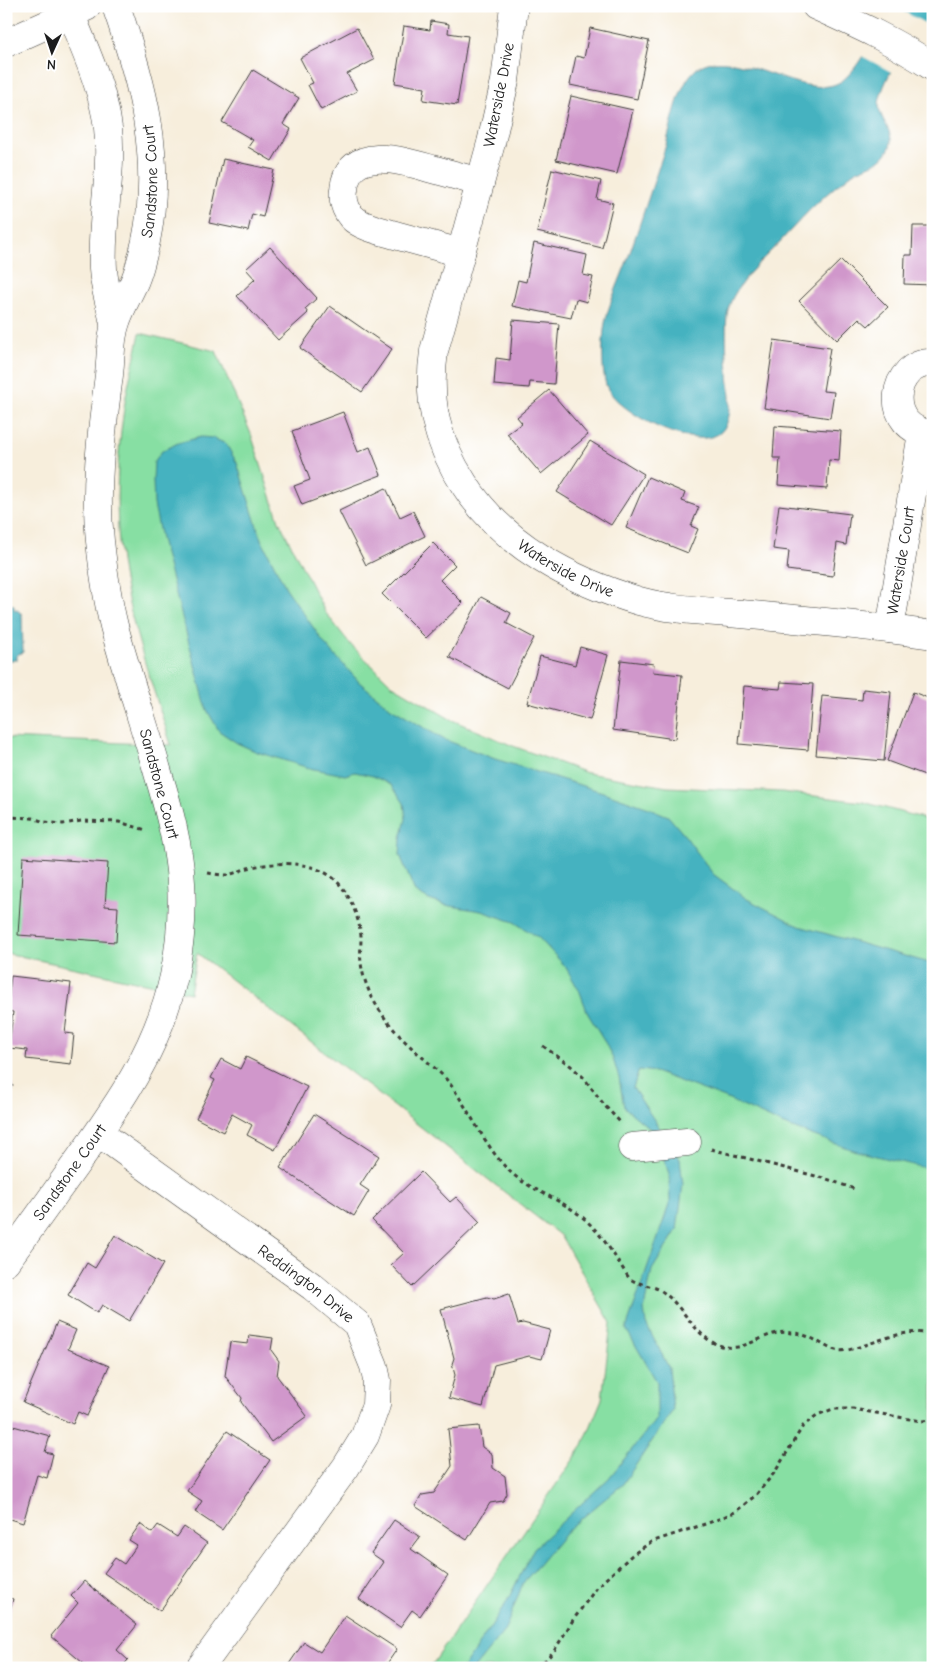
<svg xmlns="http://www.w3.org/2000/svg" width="939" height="1674" viewBox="0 0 939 1674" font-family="'Comic Neue',sans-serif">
	<rect width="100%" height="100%" fill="#fff"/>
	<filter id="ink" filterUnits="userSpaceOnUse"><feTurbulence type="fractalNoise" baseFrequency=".02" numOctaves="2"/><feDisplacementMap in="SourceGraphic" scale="10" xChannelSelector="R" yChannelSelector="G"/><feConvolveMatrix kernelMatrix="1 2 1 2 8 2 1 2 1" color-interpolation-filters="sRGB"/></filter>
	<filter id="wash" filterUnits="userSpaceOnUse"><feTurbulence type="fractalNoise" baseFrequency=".0096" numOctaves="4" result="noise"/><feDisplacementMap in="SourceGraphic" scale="20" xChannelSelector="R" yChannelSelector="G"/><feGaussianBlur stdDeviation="1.12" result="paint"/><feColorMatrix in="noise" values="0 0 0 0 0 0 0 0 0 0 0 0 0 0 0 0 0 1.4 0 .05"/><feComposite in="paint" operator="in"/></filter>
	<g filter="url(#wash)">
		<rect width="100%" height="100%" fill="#f7eedc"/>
		<path fill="#87dfa3" stroke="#527e60" d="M140,333L216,351L251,434L279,521L325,612L351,645L391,684L452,720L513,746L587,773L667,787L782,792L863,802L919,817L933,823V1668H430L582,1447L602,1399L611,1323L561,1236L197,953L190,993L6,953V738L171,745C155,692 135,639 125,585C113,526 116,455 126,396C130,375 136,354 140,333Z"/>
		<path fill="#44b2c0" stroke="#30676e" d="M890,6H933V21C926,25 917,29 913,34C903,47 878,91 879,106C880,122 898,134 888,151C880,165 866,165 853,173C850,175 847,178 844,180C819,199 799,221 778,244C760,262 738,282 729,306C724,320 727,358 728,373C729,390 735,418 721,432C697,454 615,412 606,385C601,369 602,335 606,318C611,299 620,280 627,261C640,224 652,187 664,151C672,127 676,89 694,71C727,38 803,104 840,82C860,70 878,27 890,6Z
			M201,437L213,438L226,444L237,463L261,539L286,588L324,643L359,682L391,708L443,739L495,759L606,793L649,808L668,816L686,837L713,874L747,899L799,926L933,964V1170L853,1150L784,1125L725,1098L655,1072L639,1070L633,1088L680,1159L683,1185L677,1230L652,1270L644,1309L646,1324L669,1368L673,1410L623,1484L570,1528L523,1583L505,1630L474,1668H463L505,1605L534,1548L609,1478L657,1418V1382L626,1329L670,1202L669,1174L655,1133L624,1107L619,1078L613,1059L604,1040L588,1014L580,992L565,966L539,938L514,922L481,911L445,905L429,900L415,892L400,855L401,838L406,819L404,803L391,785L373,776L355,772L345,775L309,768L257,752L237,743L219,731L207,710L161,539L154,504L153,480L154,462L162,451L178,443Z
			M6,604L14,605V610H17L22,614L23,652L17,655V660H6Z"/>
		<path fill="#f7eedc" d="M887,6H894L930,26L916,34L893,73L860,55Z"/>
		<g id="blocks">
			<path fill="#d097cb" d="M431,21L449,24L448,33L468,36L457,105L423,100L425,88L395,83L404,26L430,30Z
				M357,28L374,60L347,74L357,91L321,110L308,85L313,83L300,58Z
				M590,28L649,41L637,99L570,85L576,56L584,58Z
				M253,70L299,98L283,124L291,129L272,161L248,147L253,140L222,122Z
				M571,96L633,110L617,174L556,160Z
				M223,159L274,170L263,217L252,214L248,231L209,223Z
				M552,169L601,181L597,199L613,203L602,248L537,232Z
				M913,226H933V285L904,284L905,255H912Z
				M534,243L587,255L583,275L593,277L587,302L576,299L571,318L512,306L518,280L526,282Z
				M270,247L317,298L305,309L308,313L278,340L237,296L255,279L246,269Z
				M841,260L888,307L868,326L859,318L837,340L799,301Z
				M330,306L392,349L362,392L300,348Z
				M513,320L559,324L554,384L530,382L529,388L494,385L496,358L510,360Z
				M774,340L830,348L823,391L834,392L830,418L764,408Z
				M549,390L588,435L541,474L507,434L522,423L517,417Z
				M343,412L358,452L370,447L381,475L302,505L294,486L310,480L292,431Z
				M775,426L841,431L839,461L829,460L827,489L778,485L780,458H773Z
				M590,441L644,474L611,525L557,492Z
				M648,477L685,493L682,501L699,507L691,526L698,529L688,553L626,528Z
				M386,488L400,517L413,511L425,536L366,565L339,511Z
				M779,505L850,514L846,545L837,543L833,576L787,570L789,551L773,549Z
				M433,543L455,565L440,580L463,603L426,638L382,594Z
				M481,597L511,613L506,623L534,638L508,688L449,657Z
				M580,647L608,655L590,720L527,703L540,656L575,665Z
				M621,660L654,664L653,672L682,675L675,739L613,730Z
				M781,682L813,684L808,750L739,744L744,686L780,689Z
				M863,689L891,692L884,761L816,755L822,696L862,700Z
				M913,692L933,700V778L887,761Z
				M23,857L108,863L105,906L118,907L116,942L18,935Z
				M11,976L71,983L65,1033L74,1034L71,1064L26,1059L27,1050L9,1048L13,1012L7,1011Z
				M246,1057L307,1087L275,1150L247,1135L252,1125L232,1114L223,1132L196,1118L215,1080L211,1078L221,1059L240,1069Z
				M6,1081L13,1085L6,1097Z
				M314,1114L379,1156L360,1185L369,1191L354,1216L280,1168Z
				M421,1172L450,1202L456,1197L480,1222L412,1287L391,1265L404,1253L372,1220Z
				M115,1235L163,1264L129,1321L102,1305L97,1313L68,1295L87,1263L95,1268Z
				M509,1294L518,1324L523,1323L550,1330L542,1359L529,1356L494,1365L483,1407L449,1398L455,1375L452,1364L454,1358L441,1309L487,1297L494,1299Z
				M57,1322L76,1330L68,1349L109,1366L87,1416L78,1412L73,1424L23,1402Z
				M249,1335L273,1338L271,1350L279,1361L277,1376L307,1416L271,1442L241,1402L242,1398L225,1376L230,1342L248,1344Z
				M6,1424L50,1436L45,1452L53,1454L47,1478L37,1475L23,1523L6,1518Z
				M479,1426L482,1447L492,1454L493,1468L505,1476L507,1494L503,1501L490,1503L467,1540L415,1506L422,1495L434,1493L452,1466L448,1429Z
				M227,1431L270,1460L222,1530L195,1512L202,1501L187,1491Z
				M394,1520L420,1537L411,1549L448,1575L420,1616L412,1610L400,1627L359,1599L384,1562L371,1553Z
				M140,1524L152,1533L158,1525L177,1537L184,1527L207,1543L160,1611L104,1573L115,1558L124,1564L137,1545L129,1540Z
				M84,1581L137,1625L117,1650L128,1660L121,1668H89L51,1636L78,1603L71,1596Z
				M6,1597L13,1599L7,1621H6Z
				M345,1615L397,1649L384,1668H294L289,1664L304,1642L320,1652Z"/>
		</g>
	</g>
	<g filter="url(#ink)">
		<use href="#blocks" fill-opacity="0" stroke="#3d3c39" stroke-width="1"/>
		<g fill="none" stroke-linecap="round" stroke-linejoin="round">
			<defs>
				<g id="minor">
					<path id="s1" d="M514,6L505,81L491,143L434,351C427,401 436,441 464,484C503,545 571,581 639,601C672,610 708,611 741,614C805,620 869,625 933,635"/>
					<path d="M816,6C856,24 896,42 933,67"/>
					<path d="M70,13C85,50 103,88 108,128C113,175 100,222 103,269C104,287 111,306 114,324"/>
					<path d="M6,43L86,7"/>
					<path d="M461,253C439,247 417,241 395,235C383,231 369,229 358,222C347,216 342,202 344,190C348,143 404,161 432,169C448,173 464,178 480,182"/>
					<path d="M933,363C891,360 881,430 933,434"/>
					<path id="s2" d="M890,629L922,433"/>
					<path id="s3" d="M99,1133L313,1287L357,1324L374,1366L377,1380L376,1405L365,1436L346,1467L200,1668"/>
					<path d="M632,1147L687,1142"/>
					<path id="s4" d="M6,1261C30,1229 53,1196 76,1164C119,1104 158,1049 174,976C180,946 183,914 181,883C179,846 169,809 158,773C144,724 127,675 114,626C107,598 103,569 100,541C94,485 102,430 109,375C111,358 110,338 116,322C121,307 129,294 135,280C140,268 143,254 146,241C163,159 143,84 116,6"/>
				</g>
			</defs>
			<use href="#minor" stroke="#3d3c39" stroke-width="29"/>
			<path stroke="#3d3c39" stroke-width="3" stroke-dasharray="4 4" stroke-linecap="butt" d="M6,817L32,818L45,822L63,824L81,821L119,822L146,830
				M208,873C213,874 220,875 226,875C234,874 241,870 248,868C274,862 305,860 329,875C347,886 359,916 361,936C361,945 360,954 361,963C363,979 370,995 378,1008C387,1022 398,1035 410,1046C421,1057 435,1067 446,1079C470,1108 489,1158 519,1179C534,1190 553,1197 568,1207C597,1224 611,1251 629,1278C638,1285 651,1285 660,1290C687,1307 700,1352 737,1347C755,1344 772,1329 791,1333C796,1333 802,1334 806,1336C821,1341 831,1354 848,1350C875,1344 904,1326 933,1335
				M543,1046L571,1066L584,1078L605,1106L621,1123
				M711,1149L827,1179L857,1190
				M538,1668L554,1651L573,1620L598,1586L632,1555L651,1542L714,1521L735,1512L756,1495L775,1472L803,1426L817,1415L833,1409H853L921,1421L933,1420"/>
			<use href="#minor" stroke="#fff" stroke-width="28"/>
		</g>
	</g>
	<g text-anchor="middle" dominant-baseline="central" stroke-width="4" stroke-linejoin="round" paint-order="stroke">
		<g font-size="16" fill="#1c1c1c" stroke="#fff">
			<text transform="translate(499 95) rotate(-79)">Waterside Drive</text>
			<text stroke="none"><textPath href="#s4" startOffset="1146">Sandstone Court</textPath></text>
			<text stroke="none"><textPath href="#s2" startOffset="69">Waterside Court</textPath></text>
			<text stroke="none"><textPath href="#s1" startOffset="629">Waterside Drive</textPath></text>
			<text transform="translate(159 784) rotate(75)">Sandstone Court</text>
			<text stroke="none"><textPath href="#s4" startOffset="109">Sandstone Court</textPath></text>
			<text stroke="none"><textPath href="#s3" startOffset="256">Reddington Drive</textPath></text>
		</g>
	</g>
	<rect width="939" height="1674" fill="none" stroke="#fff" stroke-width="25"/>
	<g transform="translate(52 52) rotate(183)" stroke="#ffffff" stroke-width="4" paint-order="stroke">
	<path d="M0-4L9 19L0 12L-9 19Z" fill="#1c1c1c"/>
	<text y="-8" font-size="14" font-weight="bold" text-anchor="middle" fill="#1c1c1c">N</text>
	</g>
</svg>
